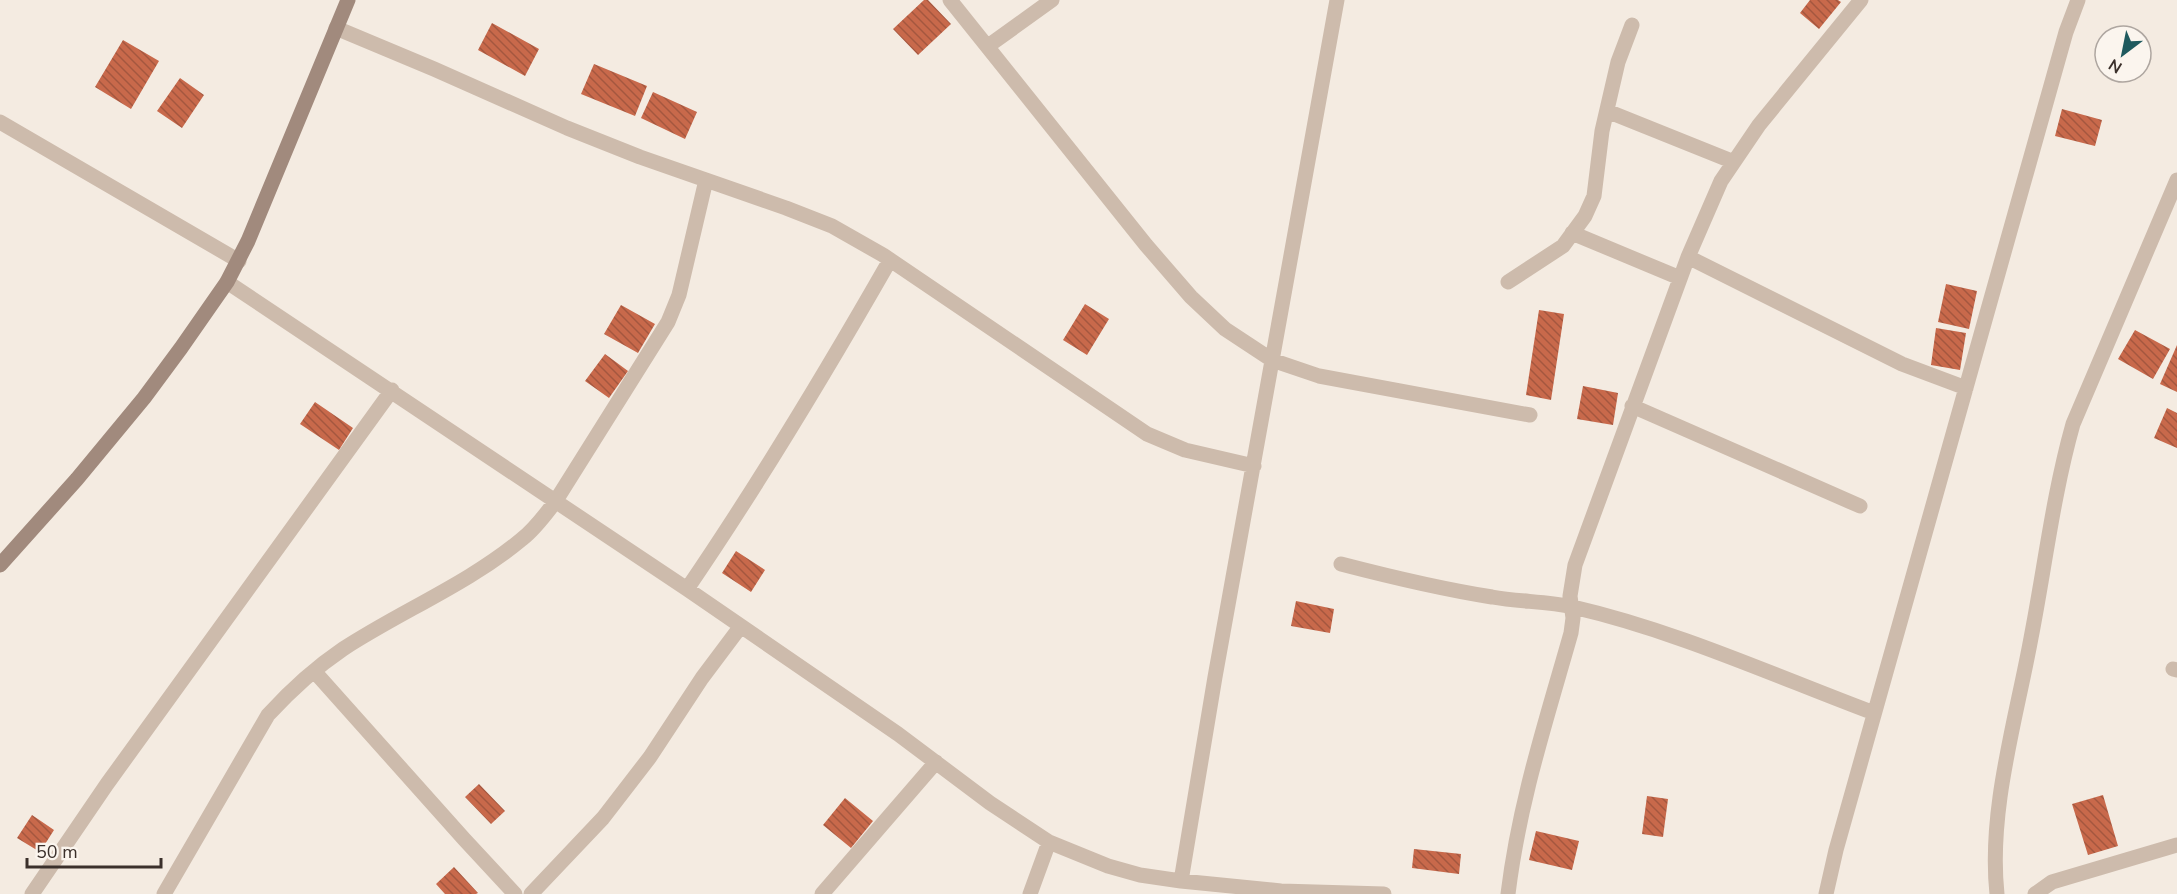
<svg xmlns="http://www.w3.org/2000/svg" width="2177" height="894" viewBox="0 0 2177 894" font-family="'Nunito Sans',sans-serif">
	<defs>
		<pattern id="building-back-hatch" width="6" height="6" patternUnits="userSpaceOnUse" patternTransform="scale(1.5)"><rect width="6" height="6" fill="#c8694b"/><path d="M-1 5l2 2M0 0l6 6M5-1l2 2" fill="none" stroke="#a4573f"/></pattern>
	</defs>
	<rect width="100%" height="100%" fill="#f4ebe1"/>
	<path fill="url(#building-back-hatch)" d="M924,0H928L951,24L918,55L893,29Z
		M1810,0H1838L1841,2L1819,29L1800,13Z
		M492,23L539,49L525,76L478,50Z
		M123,40L159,61L131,109L95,87Z
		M594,64L647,86L635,116L581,94Z
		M180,78L204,95L182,128L157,111Z
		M653,92L697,112L685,139L641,118Z
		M2062,109L2102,120L2095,146L2055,136Z
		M1946,284L1977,291L1969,329L1938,322Z
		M1085,304L1109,319L1087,355L1063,340Z
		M621,305L655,324L638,353L604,334Z
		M1539,310L1564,314L1551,400L1526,395Z
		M1936,328L1966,333L1960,370L1931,365Z
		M2135,330L2170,349L2153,379L2118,359Z
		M2177,345V392L2160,384Z
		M605,354L628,371L609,398L585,381Z
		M1583,386L1618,393L1613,425L1577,419Z
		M315,402L353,428L339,450L300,424Z
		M2167,408L2177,413V448L2154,438Z
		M736,551L765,570L751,592L722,573Z
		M1296,601L1334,609L1330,633L1291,626Z
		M479,784L505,811L491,824L465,797Z
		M2103,795L2118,846L2088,855L2072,804Z
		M1647,796L1668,799L1663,837L1642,834Z
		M845,798L873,821L851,848L823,825Z
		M32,815L54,830L40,852L17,838Z
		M1536,831L1579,841L1572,870L1529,860Z
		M1414,849L1461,854L1459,874L1412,868Z
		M454,867L478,893L476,894H445L436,884Z"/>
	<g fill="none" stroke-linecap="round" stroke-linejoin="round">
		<path stroke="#cdbbac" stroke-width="15" d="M950,0L1146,245L1191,297L1225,329L1272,360L1319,376L1530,415
			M336,28L434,69L567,128L640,157L786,208L832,226L883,255L1147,434L1185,450L1254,466
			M988,46L1052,0
			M1607,111L1734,162
			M0,122L239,261
			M1572,233L1680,278
			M1688,257L1902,364L1966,388
			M227,282L687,589L898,734L990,803L1049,842L1108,866L1140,875L1181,881L1281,891L1384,894
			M1508,282L1563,246L1585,216L1594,196L1602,131L1618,62L1632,25
			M1632,406L1860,506
			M1341,564C1391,577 1441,589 1492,597C1519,602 1547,601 1573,607C1677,631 1775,676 1874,713
			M687,589C760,482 826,372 890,260
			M2173,669L2177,670
			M314,671L464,839L515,894
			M1181,881L1215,677L1337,0
			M32,894L107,784L392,390
			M164,894L268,715C290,691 315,668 343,649C401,611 468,584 522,539C535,529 545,515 555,502L668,322L679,295L706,180
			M531,894L603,818L650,757L702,678L741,626
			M822,894L936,762
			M1030,894L1049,842
			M1508,894C1519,803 1546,721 1571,633L1573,618L1570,596L1575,565L1688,257L1721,181L1759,125L1861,0
			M1826,894L1836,850L2066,32L2078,0
			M1997,894C1988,811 2016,720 2031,638C2045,566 2053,495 2073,424L2177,180
			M2035,894L2052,882L2177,845"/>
		<path stroke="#a18a7d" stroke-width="15" d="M0,565L77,479L144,398L181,348L227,282L248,241L348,0"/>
	</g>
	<g transform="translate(2123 54) rotate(212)"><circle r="28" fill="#fbf5ee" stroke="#aea6a0" stroke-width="1.5"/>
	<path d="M0-4.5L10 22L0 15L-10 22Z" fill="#1f5a5e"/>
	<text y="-9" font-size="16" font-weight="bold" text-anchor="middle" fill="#3b302b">N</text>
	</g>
	<path d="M27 858v9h134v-9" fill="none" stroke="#3b302b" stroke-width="3"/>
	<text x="36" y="858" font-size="18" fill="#3b302b" stroke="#fbf5ee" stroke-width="4.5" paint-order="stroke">50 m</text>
</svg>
